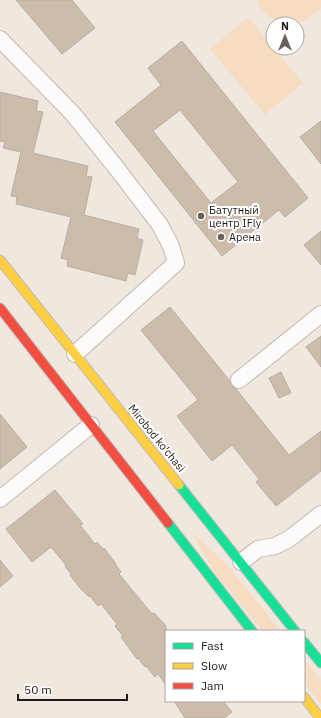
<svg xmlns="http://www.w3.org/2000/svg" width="321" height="718" viewBox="0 0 321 718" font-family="'IBM Plex Sans',sans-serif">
	<rect width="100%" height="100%" fill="#f0e7de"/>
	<path fill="#f6ddc2" d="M257,0H321V8C316,13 310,19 303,21C284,28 264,19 257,0Z
		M248,17L303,83L265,115L210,49Z
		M192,533L224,561L281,631H262L213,570Z
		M304,659L321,680V704L304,683Z"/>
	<path fill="#cdbca9" stroke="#b5aea7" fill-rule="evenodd" d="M16,0H72L95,28L62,54Z
		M182,41L308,198L285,217L279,210L222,256L115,122L161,85L148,68ZM180,110L238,182L211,203L153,131Z
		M0,92L38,101L36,111L43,112L33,153L88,166L86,176L92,177L84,215L139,229L137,238L143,240L135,275L128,273L126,281L67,266L68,260L61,258L71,217L16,204L17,197L11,196L21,152L3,148L5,142L0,141Z
		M321,121V164L300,137Z
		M321,231V265L304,245Z
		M170,307L230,381L232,386L236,389L289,455L321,431V471L276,506L256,482L259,479L232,445L212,461L177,416L198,400L141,330Z
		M321,336V367L306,347Z
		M281,372L291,393L279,398L269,378Z
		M0,414L27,447L0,469Z
		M55,490L83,524L80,525L95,544L97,542L103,549L104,548L116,564H115L121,572L119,574L152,614L154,613L166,626V685L158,674L155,677L146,666L145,667L138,658L137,659L121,637L123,636L115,626L117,624L101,604L98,606L90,596L89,597L80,588L70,575L71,574L65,566L66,565L51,547L32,562L6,529Z
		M0,560L13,576L0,587Z
		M174,701H223L232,712L224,718H185Z"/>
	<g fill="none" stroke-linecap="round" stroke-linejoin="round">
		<defs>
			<path id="street" d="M0,39L73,114L118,170L160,225L171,246L176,263L75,354
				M239,380L321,314
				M0,499L91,425
				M241,562L258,549L275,546L289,539L321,514"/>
			<path id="fast" d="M179,485L295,631
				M168,523L252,631
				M304,642L321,663"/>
			<path id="slow" d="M0,260L179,485
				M304,697L320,718"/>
			<path id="jam" d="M0,308L168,523"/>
		</defs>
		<use href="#street" stroke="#c1bab4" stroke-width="18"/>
		<use href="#fast" stroke="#c1bab4" stroke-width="11"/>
		<use href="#slow" stroke="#c1bab4" stroke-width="11"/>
		<use href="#jam" stroke="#c1bab4" stroke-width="11"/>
		<use href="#street" stroke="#fdfbfa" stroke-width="16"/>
		<use href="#fast" stroke="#16e098" stroke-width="9"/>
		<use href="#slow" stroke="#ffcf43" stroke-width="9"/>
		<use href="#jam" stroke="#f24e42" stroke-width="9"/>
	</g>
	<g fill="#68625b" stroke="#fff" stroke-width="1.5">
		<circle cx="201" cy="216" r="4"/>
		<circle cx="221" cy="237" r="4"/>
	</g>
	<g text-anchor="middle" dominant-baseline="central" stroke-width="4" stroke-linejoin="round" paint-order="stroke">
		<g font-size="11" fill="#1f1a14" stroke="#fff" text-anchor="start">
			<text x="209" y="210">Батутный<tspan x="209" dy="13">центр IFly</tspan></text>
			<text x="229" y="237">Арена</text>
		</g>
		<g font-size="11" fill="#1f1a14" stroke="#fff">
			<text transform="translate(157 438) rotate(51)">Mirobod ko'chasi</text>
		</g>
	</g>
	<rect x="165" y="630" width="140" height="72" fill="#ffffff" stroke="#a5a3a1"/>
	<rect x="173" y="643" width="20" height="6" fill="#16e098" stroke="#a5a3a1"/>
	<text x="201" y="650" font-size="12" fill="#1f1a14">Fast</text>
	<rect x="173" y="663" width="20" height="6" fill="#ffcf43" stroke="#a5a3a1"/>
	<text x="201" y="670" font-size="12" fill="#1f1a14">Slow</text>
	<rect x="173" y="683" width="20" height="6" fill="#f24e42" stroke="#a5a3a1"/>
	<text x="201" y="690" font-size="12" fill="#1f1a14">Jam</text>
	<g transform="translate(285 36)"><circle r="19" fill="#ffffff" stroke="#a5a3a1"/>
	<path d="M0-3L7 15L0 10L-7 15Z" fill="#68625b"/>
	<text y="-6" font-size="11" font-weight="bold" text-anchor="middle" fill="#1f1a14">N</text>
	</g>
	<path d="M18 694v6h109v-6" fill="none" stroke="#1f1a14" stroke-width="2"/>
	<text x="24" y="694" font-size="12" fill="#1f1a14" stroke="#ffffff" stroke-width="3" paint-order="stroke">50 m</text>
</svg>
